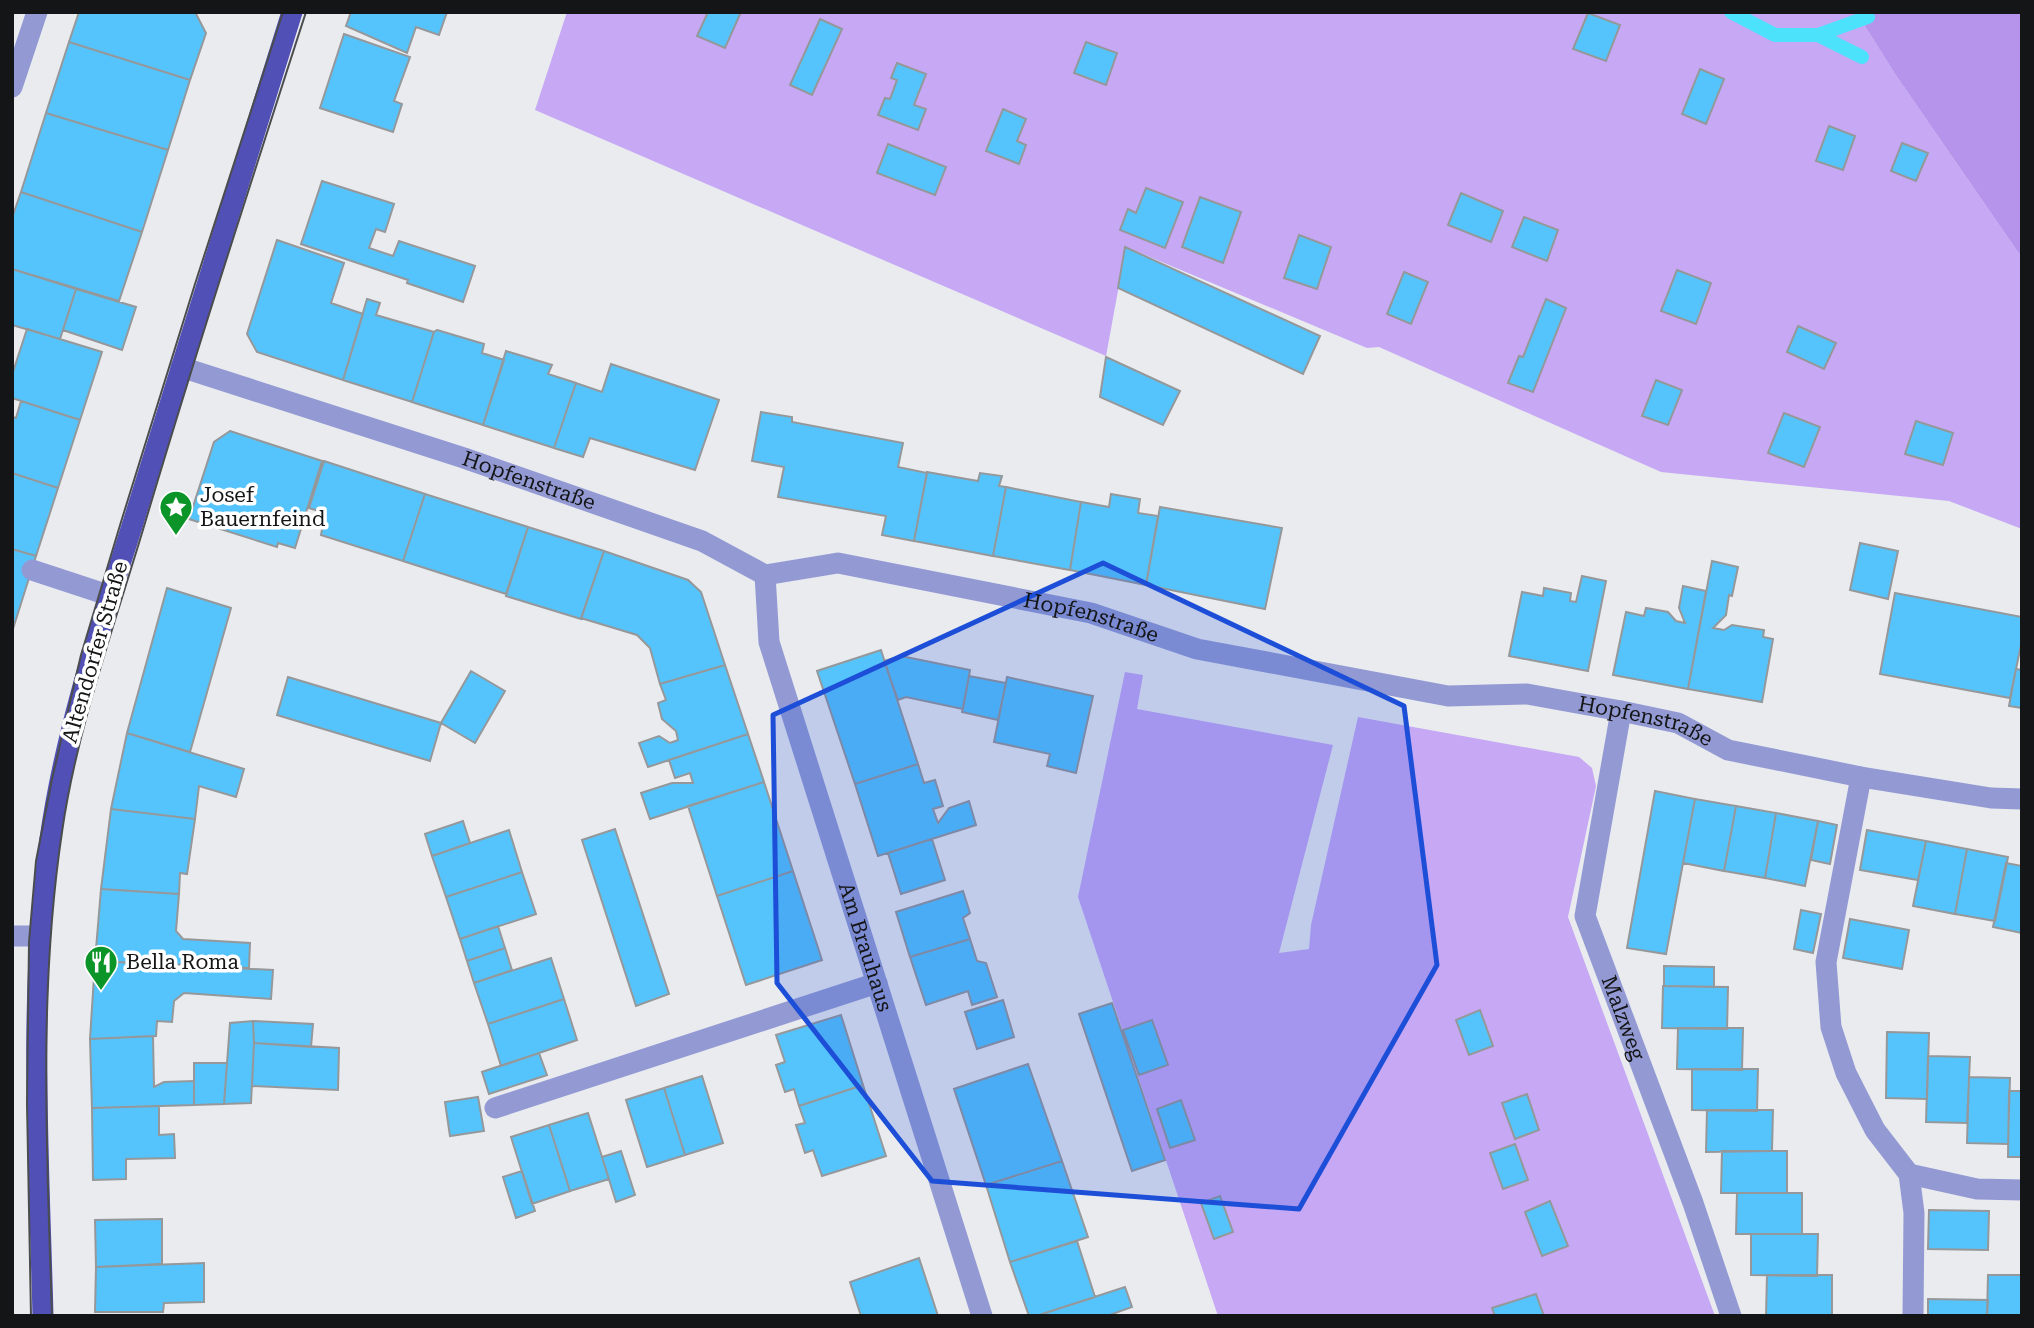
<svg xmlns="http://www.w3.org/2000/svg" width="2034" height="1328" viewBox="0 0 2034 1328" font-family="'Roboto Serif',serif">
	<rect width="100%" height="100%" fill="#e9ebef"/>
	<path fill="#c6a8f5" d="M567,12H1856L1895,74L2022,258V529L1949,501L1661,472L1379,347L1367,348L1126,247L1106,356L535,110Z
		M1125,672L1143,675L1137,709L1333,745L1279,953L1309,949L1311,925L1358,717L1579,757L1592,768L1596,786L1568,917L1715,1316H1218L1078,897Z"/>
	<path fill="#b794eb" d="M1856,12H2022V258L1895,74Z"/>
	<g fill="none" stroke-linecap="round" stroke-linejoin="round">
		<path stroke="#4de2fc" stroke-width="14" d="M1731,12L1775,35H1818L1868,17
			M1818,35L1862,57"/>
	</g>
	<path fill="#56c4fc" stroke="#95989a" stroke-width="2" d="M79,12H195L206,33L190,80L69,42Z
		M351,12H447L439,35L416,27L407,53L346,26Z
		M708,12H741L725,48L697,36Z
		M1588,13L1620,25L1606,61L1573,49Z
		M820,19L842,29L812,95L790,85Z
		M344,34L410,57L394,101L402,104L393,132L320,108Z
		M69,42L190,80L168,150L46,113Z
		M1086,42L1117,53L1106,85L1074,73Z
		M897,63L926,74L914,105L926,109L918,130L878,115L885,98L890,99L897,80L891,78Z
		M1700,69L1724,79L1706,124L1682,114Z
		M1003,109L1026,119L1017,141L1026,145L1019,164L986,151Z
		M46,113L168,150L142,232L21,192Z
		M1829,126L1855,136L1843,170L1816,161Z
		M1902,143L1928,153L1916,181L1891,171Z
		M888,144L946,167L935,195L877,173Z
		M322,181L394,204L385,232L376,229L369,248L393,256L399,241L475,266L463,302L407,283L408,280L301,244Z
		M1146,188L1183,202L1165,248L1120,230L1128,209L1136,213Z
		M21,192L142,232L119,301L12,269V218Z
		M1461,193L1503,211L1491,242L1448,225Z
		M1200,197L1241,212L1223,263L1182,247Z
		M1524,217L1558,230L1547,261L1512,247Z
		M1299,235L1331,247L1317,289L1284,278Z
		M277,240L344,263L331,303L363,314L343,380L257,352L247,334Z
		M1125,247L1320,336L1303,374L1118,288Z
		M12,269L76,289L60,339L12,325Z
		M1677,270L1711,283L1696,324L1661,311Z
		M1404,272L1428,282L1411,324L1387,314Z
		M76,289L136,307L122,350L63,330Z
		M367,299L380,303L376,315L434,332L412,402L343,380Z
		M1546,299L1566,308L1533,392L1508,383L1519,356L1523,357Z
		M1798,326L1836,343L1824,369L1787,352Z
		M27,329L102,352L80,420L12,398V375Z
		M437,330L484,344L482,353L504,360L483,425L412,402L434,332Z
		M506,351L552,365L548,374L576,383L554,448L483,425Z
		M1106,357L1180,391L1163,425L1100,397Z
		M611,364L719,400L695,470L590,438L583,457L554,448L576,383L602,392Z
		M1656,380L1682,390L1668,425L1642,416Z
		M21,401L80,420L58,488L12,473V417L16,418Z
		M761,412L792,417V422L903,443L898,467L927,473L914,541L882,535L886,516L778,497L784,467L752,461Z
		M1784,413L1820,427L1804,467L1768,453Z
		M1916,421L1953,433L1943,465L1905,454Z
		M230,431L322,461L295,548L278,543L277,547L189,519L214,442Z
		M324,461L425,494L403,561L321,535L325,513L309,508Z
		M927,472L978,481L980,473L1002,476L999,486L1006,487L993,556L914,541Z
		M12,473L58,488L36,556L12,549Z
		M1006,487L1081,502L1070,570L993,556Z
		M425,494L528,527L506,594L403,561Z
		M1111,494L1140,499L1138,513L1158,516L1146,585L1070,570L1081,502L1109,507Z
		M1160,507L1282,528L1265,609L1146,585Z
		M528,527L604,551L581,619L506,596Z
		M1860,543L1898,551L1888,599L1850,590Z
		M12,549L36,556L12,632Z
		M604,551L688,580L701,592L725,665L660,684L650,648L637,635L581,618Z
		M1712,561L1738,567L1732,596L1729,595L1726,615L1713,628L1724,630L1732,625L1764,630L1763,637L1773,639L1762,702L1688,689Z
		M1582,576L1606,581L1588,671L1509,656L1522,592L1543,596L1544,588L1571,593L1570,601L1576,602Z
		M1683,586L1706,591L1688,689L1613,675L1626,612L1644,616L1646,608L1668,612L1676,621L1685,623L1679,608Z
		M167,588L231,608L190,752L127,733Z
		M1895,593L2022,617V640L2010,698L1880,674Z
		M881,650L918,764L855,784L817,671Z
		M901,656L970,670L963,709L906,697L898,700L884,661Z
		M725,665L748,734L648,767L639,743L659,736L670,743L678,740L676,731L662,719L658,703L666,700L660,684Z
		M2016,669L2022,670V708L2009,706Z
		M471,671L505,691L475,743L441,723Z
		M969,676L1006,683L998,720L962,712Z
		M288,677L441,723L430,761L277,715Z
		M1007,677L1093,696L1076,773L1047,766L1050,754L994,742Z
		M127,733L244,769L236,797L199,786L195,819L111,809Z
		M748,734L764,782L650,819L641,793L672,783H693L690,773L675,778L669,760Z
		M918,764L924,783L935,780L943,806L933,809L938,823L949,808L969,801L976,825L878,856L855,784Z
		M764,782L793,871L717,896L688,806Z
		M1655,791L1695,799L1666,954L1627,948Z
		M1695,799L1736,806L1724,871L1683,863Z
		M1736,806L1776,813L1765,878L1724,871Z
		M111,809L195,819L187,874L180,873L179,894L101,889Z
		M1776,813L1818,821L1805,886L1765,878Z
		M463,821L470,843L432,856L425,834Z
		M1818,821L1837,825L1830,864L1811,860Z
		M615,829L669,994L636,1006L582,840Z
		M509,830L522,872L446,897L432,856Z
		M1867,830L1926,841L1918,880L1860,870Z
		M932,839L945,880L901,894L888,853Z
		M1926,841L1967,849L1955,914L1913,906Z
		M1967,849L2008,857L1995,921L1955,914Z
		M2006,863L2022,866V933L1993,927Z
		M793,871L822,960L746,985L717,896Z
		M522,872L536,914L460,939L446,897Z
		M101,889L179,894L176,931L183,939L250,943L249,968L95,961Z
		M963,891L970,913L963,918L970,939L910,957L896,912Z
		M1801,910L1821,914L1813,953L1794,949Z
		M1850,919L1909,930L1902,969L1843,958Z
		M498,926L505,948L467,961L460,939Z
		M970,939L977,961L986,963L997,997L972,1005L968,991L926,1005L910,957Z
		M505,948L512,970L474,983L467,961Z
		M551,958L564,999L488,1024L474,983Z
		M95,961L273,970L271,999L184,993L174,1001L172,1022L157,1021L156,1036L90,1039Z
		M1664,966L1714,967V987L1664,986Z
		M1663,986L1728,987L1727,1029L1662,1028Z
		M564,999L577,1040L501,1066L488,1024Z
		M1003,1000L1014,1037L977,1049L965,1012Z
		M1112,1003L1165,1160L1132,1171L1079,1014Z
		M1480,1010L1493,1046L1469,1055L1456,1020Z
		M841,1015L863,1085L799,1106L794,1089L785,1092L776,1065L785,1062L776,1035Z
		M1152,1020L1168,1065L1139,1075L1123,1030Z
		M253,1021L313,1024L311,1047L254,1043Z
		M253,1021L254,1043L251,1103L224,1104L230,1023Z
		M1678,1028H1743L1742,1070L1677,1069Z
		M1887,1032L1929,1033L1927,1099L1886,1098Z
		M153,1036L154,1087L164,1082L194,1081V1105L92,1108L90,1039Z
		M254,1043L339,1048L338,1090L252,1086Z
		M539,1053L547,1075L489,1094L482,1072Z
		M1928,1056L1970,1057L1967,1123L1926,1122Z
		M194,1063H227L224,1104L194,1105Z
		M1028,1064L1062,1161L986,1185L954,1089Z
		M1758,1069L1757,1111L1692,1110V1069Z
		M702,1076L723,1143L685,1155L664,1088Z
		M1969,1077L2010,1078L2008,1144L1967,1143Z
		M863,1085L886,1156L822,1176L813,1150L805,1153L796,1125L805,1123L799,1106Z
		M664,1088L685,1155L647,1167L626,1100Z
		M2009,1091H2022V1157H2008Z
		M1527,1094L1539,1130L1515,1139L1502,1103Z
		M478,1097L484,1131L450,1136L445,1102Z
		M1181,1100L1195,1140L1170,1148L1157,1109Z
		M159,1106V1135L174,1134L175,1158L126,1159V1179L93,1180L92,1108Z
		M1707,1110H1773L1772,1151L1706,1152Z
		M588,1113L609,1179L570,1191L549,1125Z
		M549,1125L570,1191L532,1204L511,1137Z
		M1515,1144L1528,1180L1503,1189L1490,1153Z
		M621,1151L635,1195L616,1202L602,1157Z
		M1722,1151H1787V1193H1721Z
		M1062,1161L1088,1237L1010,1262L986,1185Z
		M522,1171L535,1211L516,1218L503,1177Z
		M1737,1193H1802V1234H1736Z
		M1220,1196L1233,1232L1214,1239L1201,1203Z
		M1550,1201L1568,1246L1542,1256L1525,1212Z
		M1929,1210L1989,1211L1988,1250L1928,1249Z
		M162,1219V1264L96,1267L95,1220Z
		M1751,1234H1818L1817,1276L1751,1275Z
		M1077,1241L1095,1297L1036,1316H1029L1010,1262Z
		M919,1258L938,1316H861L850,1282Z
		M204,1263V1302L164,1303L163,1312H95L96,1267Z
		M1767,1275H1832V1316H1766Z
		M1988,1275H2022V1316H1987Z
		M1125,1287L1132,1307L1107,1316H1036Z
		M1536,1294L1544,1316H1495L1492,1308Z
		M1928,1299L1988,1300L1987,1316H1928Z"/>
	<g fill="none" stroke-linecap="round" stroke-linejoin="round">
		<path stroke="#939ad3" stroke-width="21" d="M12,87L37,12
			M32,570L111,596
			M495,1108L877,983"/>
		<g stroke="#939ad3" stroke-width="21">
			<path id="s1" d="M181,367L464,458L702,541L765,575L838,563L1091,613L1197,649L1448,696L1527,694L1621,711L1678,723L1728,750L1861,777L1991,798L2022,799"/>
			<path id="s2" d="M765,575L769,642L982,1316"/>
			<path id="s3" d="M1621,711L1585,916L1693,1203L1731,1316"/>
			<path d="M1861,777L1826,962L1831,1027L1846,1073L1875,1130L1909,1174L1914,1213L1913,1316"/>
			<path d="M12,936H40"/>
			<path d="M1909,1174L1977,1189L2022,1190"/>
		</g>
		<path stroke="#5050b7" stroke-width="21" d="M43,1316C39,1157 28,996 50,839C66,725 104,616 138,507C188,342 240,177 292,12"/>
		<path stroke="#4b4c4e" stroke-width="2" d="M31,1316L27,1103L29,942L36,861L52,779L81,655L121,522L195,284L283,12
			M52,1316C47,1154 38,992 62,832C76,733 113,629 142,533C194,358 250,185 306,12"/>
	</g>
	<path fill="#1d4ed8" fill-opacity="0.2" stroke="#1d4ed8" stroke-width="5" stroke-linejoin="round" d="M1103,563L1404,706L1437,965L1299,1209L932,1181L777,983L773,715Z"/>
	<defs>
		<symbol id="sight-pin" viewBox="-11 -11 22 30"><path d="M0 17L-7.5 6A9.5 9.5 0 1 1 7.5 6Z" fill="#0b9428" stroke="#fff"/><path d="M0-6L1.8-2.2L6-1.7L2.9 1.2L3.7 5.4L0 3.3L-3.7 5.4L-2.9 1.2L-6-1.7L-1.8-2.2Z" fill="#fff"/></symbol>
		<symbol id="restaurant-pin" viewBox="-11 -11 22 30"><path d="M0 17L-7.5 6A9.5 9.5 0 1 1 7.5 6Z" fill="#0b9428" stroke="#fff"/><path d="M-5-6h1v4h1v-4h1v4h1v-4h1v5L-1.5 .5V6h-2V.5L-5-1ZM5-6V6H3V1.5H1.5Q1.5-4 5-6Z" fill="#fff"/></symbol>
	</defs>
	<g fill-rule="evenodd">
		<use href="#sight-pin" x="157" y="488" width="38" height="52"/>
		<use href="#restaurant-pin" x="82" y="943" width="38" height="52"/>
	</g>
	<g text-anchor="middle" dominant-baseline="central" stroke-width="7" stroke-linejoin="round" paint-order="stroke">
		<g font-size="21" fill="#141516" stroke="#fff">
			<text stroke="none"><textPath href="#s1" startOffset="366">Hopfenstraße</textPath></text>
			<text stroke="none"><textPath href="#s1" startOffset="954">Hopfenstraße</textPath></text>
			<text transform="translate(95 652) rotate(-74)">Altendorfer Straße</text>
			<text stroke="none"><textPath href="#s1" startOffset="1521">Hopfenstraße</textPath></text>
			<text stroke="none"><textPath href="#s2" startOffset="387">Am Brauhaus</textPath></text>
			<text stroke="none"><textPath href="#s3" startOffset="317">Malzweg</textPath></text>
		</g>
		<g font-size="21" fill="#141516" stroke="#fff" text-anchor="start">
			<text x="200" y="495">Josef<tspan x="200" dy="24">Bauernfeind</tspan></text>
			<text x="126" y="962">Bella Roma</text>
		</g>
	</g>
	<rect width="2034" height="1328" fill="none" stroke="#141516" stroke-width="28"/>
</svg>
